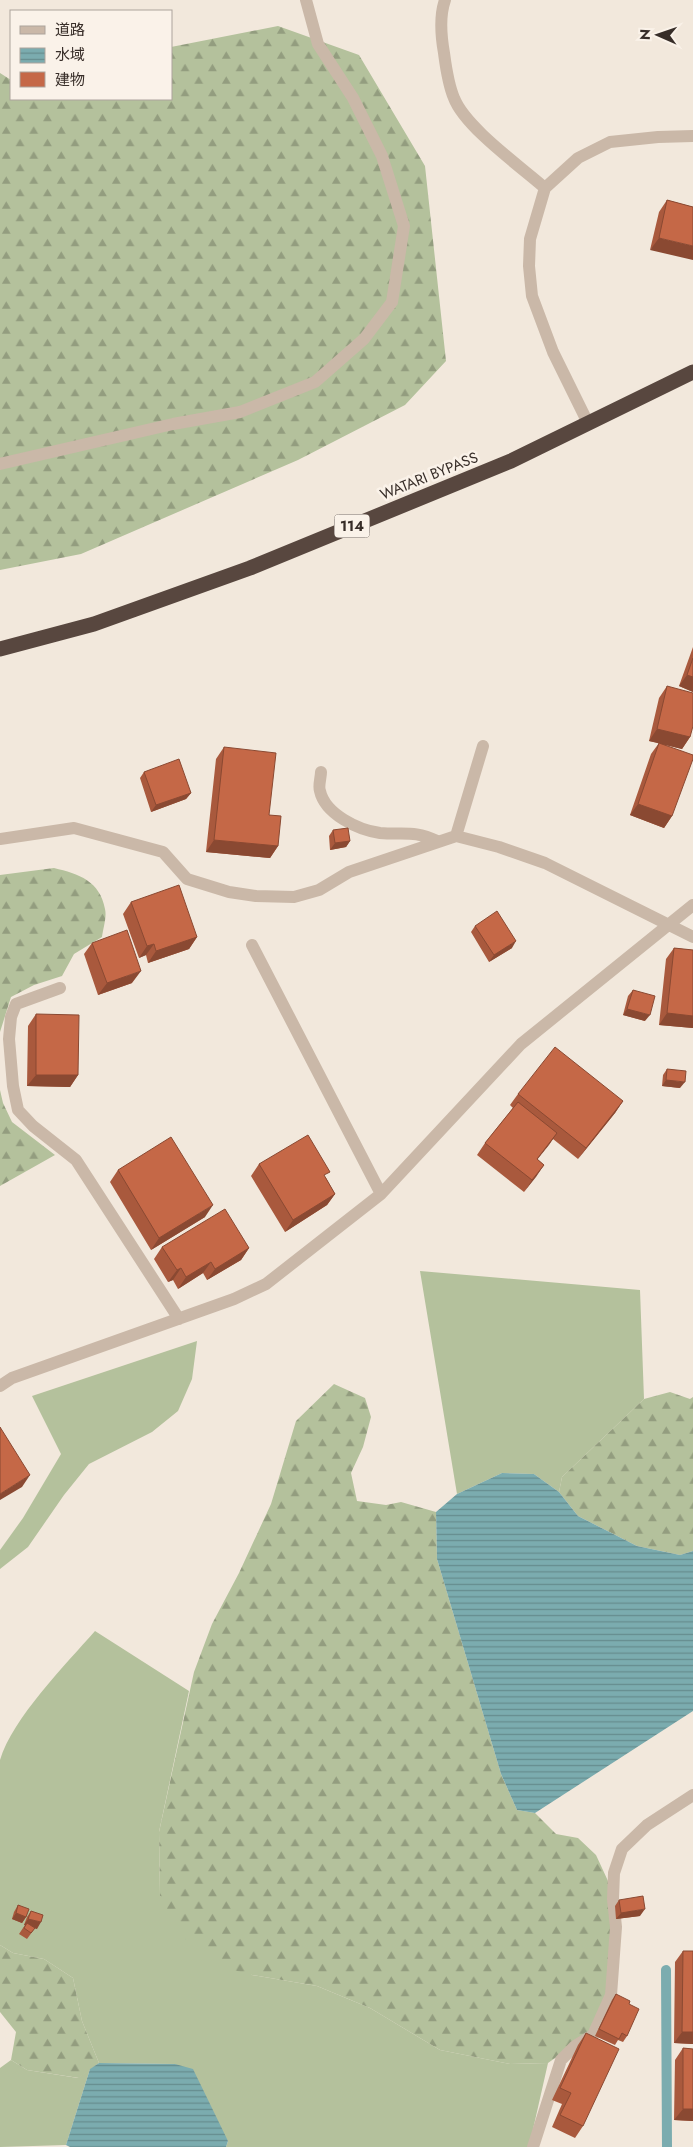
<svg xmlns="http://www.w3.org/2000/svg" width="693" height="2147" viewBox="0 0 693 2147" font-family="Jost,'Noto Sans JP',sans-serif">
	<defs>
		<pattern id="forest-firs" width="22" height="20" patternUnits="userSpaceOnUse" patternTransform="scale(1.25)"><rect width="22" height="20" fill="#b4c19c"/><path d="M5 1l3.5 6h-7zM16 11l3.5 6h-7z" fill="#939d7f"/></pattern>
		<pattern id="water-rules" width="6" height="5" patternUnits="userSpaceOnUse" patternTransform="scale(1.25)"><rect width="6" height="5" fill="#7bacaf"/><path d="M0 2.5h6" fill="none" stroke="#668c8e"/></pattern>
	</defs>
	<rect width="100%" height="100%" fill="#f2e8dc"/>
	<path fill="#b4c19c" d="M420,1271L640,1290L644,1399L562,1477L559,1492L534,1474L502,1473L457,1494Z
		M197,1341L192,1379L178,1411L152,1432L89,1464L64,1495L28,1547L0,1569V1550L23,1518L61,1454L32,1396Z
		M95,1631L189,1691L159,1832L160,1896L252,1975L317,1986L370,2008L440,2050L510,2064L548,2063L529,2147H226L228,2141L175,2064L99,2063L82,2021L73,1978L44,1959L13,1953L0,1945V1760C12,1719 66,1664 95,1631Z
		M11,2060L27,2070L78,2078L90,2069L66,2145L0,2147V2068Z"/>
	<path fill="url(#forest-firs)" d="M278,26L359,55L425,166L446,361L405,405L298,460L81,554L0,570V73L11,80V99H171V47Z
		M54,868C79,874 100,881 105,909C107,917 103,929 102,937L74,954L62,976L34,985L11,997L0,1032V875Z
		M0,1090L3,1103L12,1122L55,1155L0,1186Z
		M334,1384L365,1398L371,1417L363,1447L351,1473L357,1501L386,1505L401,1502L436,1512L437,1559L501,1774L517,1810L535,1813L556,1834L578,1838L596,1855L608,1881L613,1985L592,2032L548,2063L510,2064L440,2050L370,2008L317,1986L252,1975L219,1966L183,1937L160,1896L159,1832L194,1672L212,1624L239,1573L271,1504L296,1421Z
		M670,1392L690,1399L693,1397V1551L680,1555L637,1546L578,1516L559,1492L562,1477L644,1399Z
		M0,1945L13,1953L44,1959L73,1978L82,2021L99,2063L79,2078L27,2070L11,2060L16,2032L0,2012Z"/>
	<path fill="url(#water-rules)" d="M502,1473L534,1474L559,1492L578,1516L637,1546L680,1555L693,1551V1711L535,1813L517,1810L501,1774L437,1559L436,1512L457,1494Z
		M99,2063L175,2064L193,2069L228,2141L226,2147H70L66,2145L90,2069Z"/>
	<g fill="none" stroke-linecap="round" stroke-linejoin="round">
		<path stroke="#7bacaf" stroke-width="10" d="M666,1970L667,2147"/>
		<path stroke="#cab8a8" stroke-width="12" d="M445,0C439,17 441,36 444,53C446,68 448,84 454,98C465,127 520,166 545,188
			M588,423L553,352L532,296L529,266L530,239L545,188L578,158L610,142L658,137L693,136
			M0,464L173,424L240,412L315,382L364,339L392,302L404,226L382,156L353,98L318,44L306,0
			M321,772C321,778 318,786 320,791C325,814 358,830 380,833C404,835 414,830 437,841
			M456,836L483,746
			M0,839L74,828L163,852L187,879L229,892L256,896L294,897L319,890L349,872L456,836L499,847L545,863L693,937
			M252,945L381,1194
			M60,988L16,1004L11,1017L9,1039L13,1086L18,1110L33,1126L76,1160L179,1319
			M0,1386L12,1378L234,1299L266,1284L381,1194L521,1044L693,905
			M533,2147L561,2060L575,2046L593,2035L611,1995L616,1927L613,1899L614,1873L622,1849L647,1825L693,1795"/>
		<path stroke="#58473f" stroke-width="15" d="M0,649L94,624L250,568L511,461L693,372"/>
	</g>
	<path fill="#a9593d" d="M667,200L693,207L650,250L659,212Z
		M693,647V692L679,686Z
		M667,686L690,737L682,749L666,745L672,816L664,828L630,815L651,754L659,743L649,741L659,698Z
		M224,747L269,815L278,846L270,858L206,852L216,759Z
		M144,772L191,793L186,799L151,812L140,778Z
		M333,830L350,841L346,847L330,850L329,836Z
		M131,902L197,937L189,949L148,963L146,955L139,958L123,914Z
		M475,926L512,948L489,962L471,932Z
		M92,943L132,983L98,995L84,954Z
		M674,948L693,950V1028L659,1025L666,959Z
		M633,990L645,1021L623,1015L628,996Z
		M36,1014L78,1075L70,1087L27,1086L28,1026Z
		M667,1069L680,1088L662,1086L663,1075Z
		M518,1094L623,1101L615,1113L578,1159L553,1139L537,1159L544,1165L524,1192L477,1155L485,1143L513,1108L510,1105Z
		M259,1164L326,1178L335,1194L327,1205L285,1232L251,1176Z
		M118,1170L205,1217L151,1250L110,1182Z
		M162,1247L249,1248L241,1260L207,1280L203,1273L178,1289L173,1280L168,1282L154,1259Z
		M619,1900L640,1916L616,1919L615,1906Z
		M18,1905L26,1917L22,1923L12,1919L14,1912Z
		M31,1911L37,1929L35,1928L27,1939L19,1934L25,1925H24L27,1917Z
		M683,1951L693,2044L674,2043L675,1962Z
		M616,1994L629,2004L627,2036L623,2042L618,2040L615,2045L595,2036L612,2000Z
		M586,2033L583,2126L575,2138L552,2127L562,2104L552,2100L578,2045Z
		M683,2048L693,2049V2121L674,2120L675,2060Z"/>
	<path fill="#8a4932" d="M659,238L693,246V260L650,250Z
		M687,675L693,677V692L679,686Z
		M657,729L690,737L682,749L649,741Z
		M191,793L186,799L151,812L156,805Z
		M638,804L672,816L664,828L630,815Z
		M214,840L278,846L270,858L206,852Z
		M350,841L346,847L330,850L335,843Z
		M197,937L189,949L148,963L156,951Z
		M516,941L512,948L489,962L494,955Z
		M154,944L146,955L139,958L147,946Z
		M141,971L132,983L98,995L107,983Z
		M627,1009L650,1015L645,1021L623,1015Z
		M667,1013L693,1016V1028L659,1025Z
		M36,1075H78L70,1087L27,1086Z
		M666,1080L685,1082L680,1088L662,1086Z
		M623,1101L615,1113L578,1159L586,1148Z
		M557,1133L549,1145L528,1171L537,1159Z
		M544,1165L536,1177L524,1192L532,1180Z
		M335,1194L327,1205L285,1232L293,1220Z
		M213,1205L205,1217L151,1250L159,1238Z
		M249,1248L241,1260L207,1280L215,1269Z
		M211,1262L203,1273L178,1289L186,1277Z
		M181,1268L173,1280L168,1282L177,1270Z
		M30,1475L22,1487L0,1500V1494Z
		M645,1909L640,1916L616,1919L621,1913Z
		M16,1913L26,1917L22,1923L12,1919Z
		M28,1919L41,1922L37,1929L24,1925Z
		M682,2032H693V2044L674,2043Z
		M683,2109H693V2121L674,2120Z"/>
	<path fill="#c56847" stroke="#8a4932" d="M667,200L693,207V246L659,238Z
		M693,658V677L687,675Z
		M667,686L693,693V726L690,737L657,729Z
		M659,743L693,755V759L672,816L638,804Z
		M224,747L276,753L269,815L281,816L278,846L214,840Z
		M179,759L191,793L156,805L144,772Z
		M348,828L350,841L335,843L333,830Z
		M179,885L197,937L156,951L154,944L147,946L131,902Z
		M497,911L516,941L494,955L475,926Z
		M127,930L141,971L107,983L92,943Z
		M674,948L693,950V1016L667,1013Z
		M633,990L655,996L650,1015L627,1009Z
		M36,1014L79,1015L78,1075H36Z
		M555,1047L623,1101L586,1148L518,1094Z
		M667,1069L686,1071L685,1082L666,1080Z
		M518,1102L557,1133L537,1159L544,1165L532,1180L485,1143Z
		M308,1135L330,1172L324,1175L335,1194L293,1220L259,1164Z
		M171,1137L213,1205L159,1238L118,1170Z
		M225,1209L249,1248L215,1269L211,1262L186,1277L181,1268L177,1270L162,1247Z
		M0,1427L30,1475L0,1494Z
		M643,1896L645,1909L621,1913L619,1900Z
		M18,1905L29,1909L26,1917L16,1913Z
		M31,1911L43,1915L41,1922L28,1919Z
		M27,1923L35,1928L31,1933L24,1928Z
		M683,1951H693V2032H682Z
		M616,1994L630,2001L629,2004L639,2009L627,2036L622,2033L619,2039L599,2029Z
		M586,2033L619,2049L583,2126L560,2115L571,2093L560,2088Z
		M683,2048L693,2049V2109H683Z"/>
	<g text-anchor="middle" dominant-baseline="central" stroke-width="5" stroke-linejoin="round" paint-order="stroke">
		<rect fill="#faf2e9" stroke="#726862" stroke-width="1" x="334.5" y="514.5" width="35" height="23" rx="4"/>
		<g font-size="14" font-weight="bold" fill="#372d28">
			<text x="352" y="526">114</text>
		</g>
		<g font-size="15" fill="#372d28" stroke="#faf2e9">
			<text transform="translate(429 476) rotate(-22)">WATARI BYPASS</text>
		</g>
	</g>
	<rect x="10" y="10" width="162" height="90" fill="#faf2e9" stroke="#aca39c"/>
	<rect x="20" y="26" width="25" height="8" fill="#cab8a8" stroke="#aca39c"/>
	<text x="55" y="35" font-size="15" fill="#372d28">道路</text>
	<rect x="20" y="48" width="25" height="15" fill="url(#water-rules)" stroke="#aca39c"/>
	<text x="55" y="60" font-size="15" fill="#372d28">水域</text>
	<rect x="20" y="72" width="25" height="15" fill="#c56847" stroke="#aca39c"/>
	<text x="55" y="85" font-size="15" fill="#372d28">建物</text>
	<g transform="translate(658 35) rotate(272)" stroke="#faf2e9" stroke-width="4" paint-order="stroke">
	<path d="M0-4L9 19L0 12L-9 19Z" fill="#372d28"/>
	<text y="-8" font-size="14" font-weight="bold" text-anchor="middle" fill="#372d28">N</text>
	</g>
</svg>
